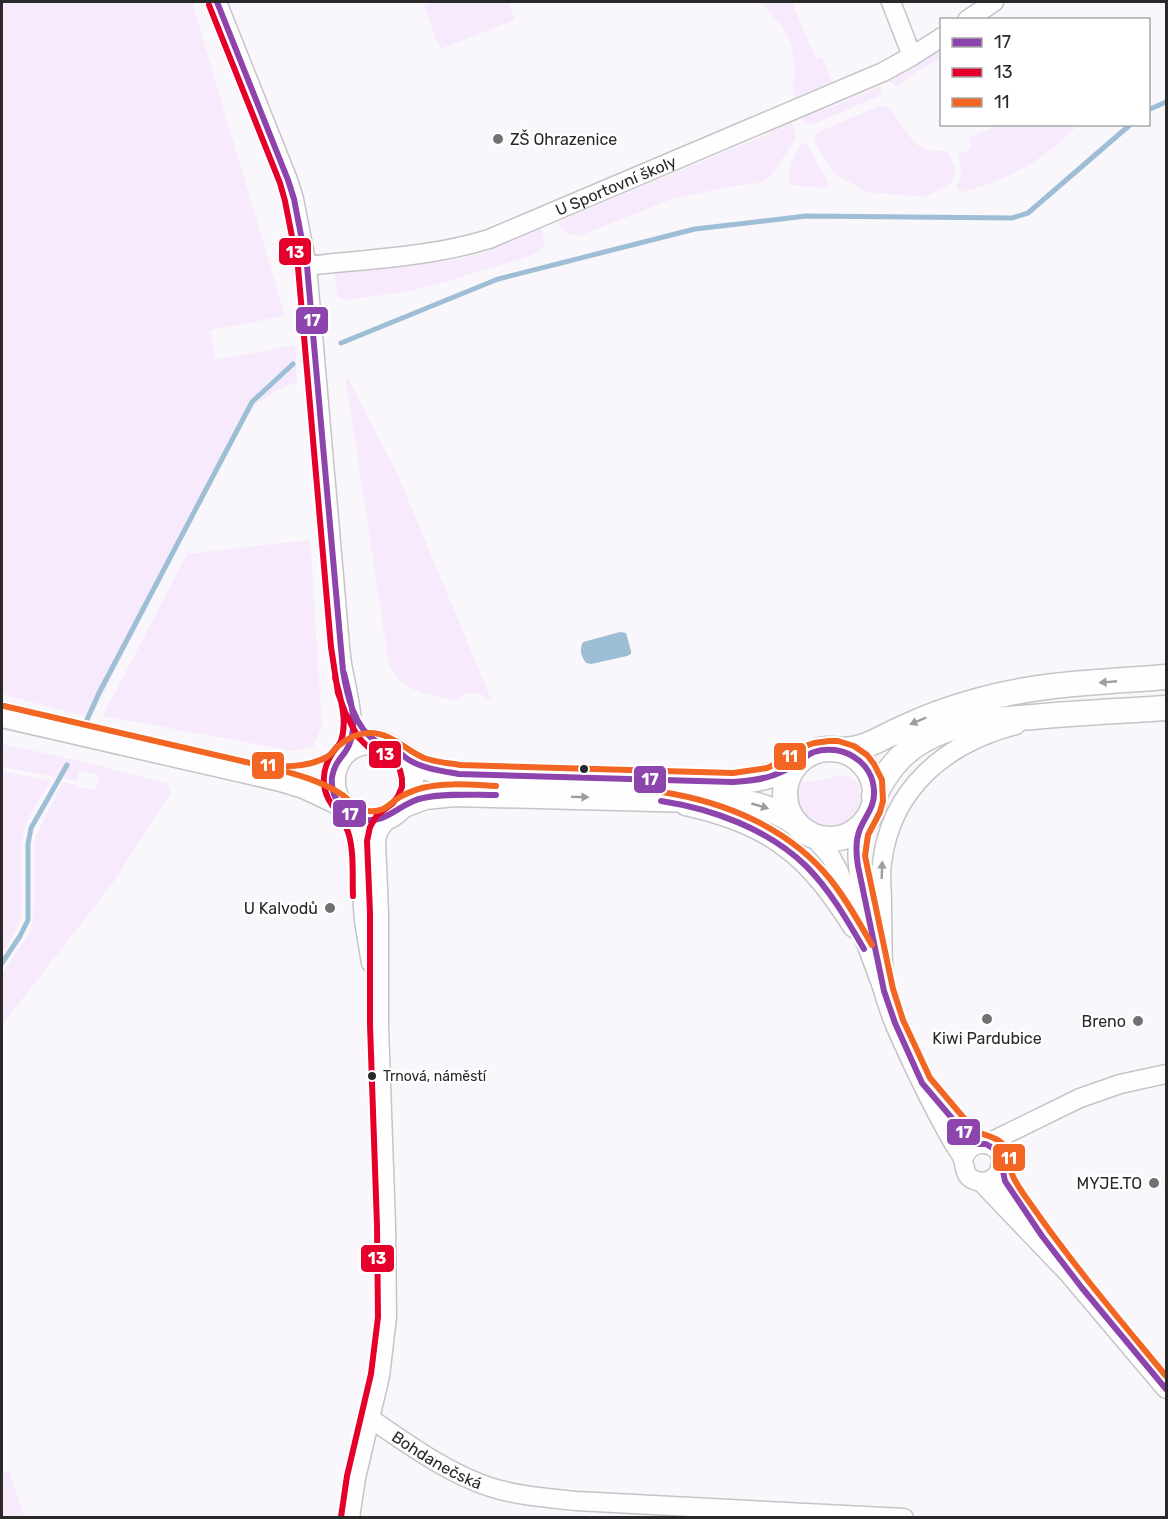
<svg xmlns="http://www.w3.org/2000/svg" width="1168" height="1519" viewBox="0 0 1168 1519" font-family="Rubik,sans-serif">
	<rect width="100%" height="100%" fill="#f9f7fb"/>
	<path fill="#f7eafd" d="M8,2H192L285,316L211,330L215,360L295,345L297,382L274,392L257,404L240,426L91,718L2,694V3Z
		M432,2H508L515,20L440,49L424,5Z
		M761,2H792L816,59L822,57L832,82L796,97L794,96C792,86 795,74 794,63C792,31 778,25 761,2Z
		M941,47V58L916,72L899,86L894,85L889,81Z
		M881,86V93L877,97L811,125L805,123L801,114L827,109Z
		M882,106L887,107L890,109L913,141L919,146L933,151H945L948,152L956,168L955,174L950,184L925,197L866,192L834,173L815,142L814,137L816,133L877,107Z
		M790,118L796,133V138L775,170L769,178L764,181L758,183L729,187L672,199L579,236C570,236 561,230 557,222L768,134Z
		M1001,124L1078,125C1046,159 1006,182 961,192L956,188C962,173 963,170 958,155L972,148L968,138Z
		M805,143L807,144L829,184L827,188L789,185C788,166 793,159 802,144Z
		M541,228C549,248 541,252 524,258L434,285L404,292L346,300L339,298L337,296L335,274L339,273L449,261L467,257L483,253Z
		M345,373L397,473L492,701C477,692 471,688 456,701C427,693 405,694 389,665Z
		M310,540L322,726L313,747L294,751L103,716L187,554Z
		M2,744L63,757L64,758L78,760L168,784L171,793L112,884L2,1025V974L32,929L34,901L35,838L63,782L76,785V787L96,790L99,775L79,771L77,781L2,767Z
		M2,771L51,781C41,798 27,815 23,835C17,863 26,892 20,920C17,931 8,943 2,952Z
		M842,775L850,777L859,784C872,841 783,838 800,782L822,780Z
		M2,1472H10L24,1517H2Z"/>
	<path fill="#9dbed5" d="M620,632L626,633L631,651V654L627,656L591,664L586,663C581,656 579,650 583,642Z"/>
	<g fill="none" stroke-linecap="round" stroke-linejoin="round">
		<path stroke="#9dbed5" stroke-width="5" d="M1148,110L1166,102
			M341,343L498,279L695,229L806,216L1012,218L1028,213L1131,124
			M86,722L99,693L252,402L293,364
			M2,963L20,936L28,920V844L31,828L67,765"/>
		<defs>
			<g id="minor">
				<path d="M217,2L288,180L294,199L307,266L340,646C341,659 343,671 346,684C351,709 355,725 347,750"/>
				<path d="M891,2L912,56"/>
				<path d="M967,20L994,2"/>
				<path id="s1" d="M307,266C368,259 431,257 489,239L883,72L912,56L942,37"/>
				<path d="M685,806C717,813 757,826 784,847C813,868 834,898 853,928"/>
				<path d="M348,813L356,827L358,837L364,921L371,963"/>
				<path d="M861,826C851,861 864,896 871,931"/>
				<path d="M812,835L831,857L838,870C853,907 866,944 880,981C885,996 889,1011 895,1025C913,1066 932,1106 954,1144C957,1149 962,1155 963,1160C965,1166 964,1172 969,1177C975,1182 984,1183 990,1180C996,1177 1000,1172 1001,1165C1004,1141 970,1135 963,1160"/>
				<path d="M883,977C883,953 882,929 882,904C882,891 880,876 882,863C891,788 946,743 1016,725"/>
				<path d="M942,1108L968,1137L978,1144"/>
				<path d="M986,1144L1080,1098L1120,1084L1166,1074"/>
				<path d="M1001,1165L1005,1181L1034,1224"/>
				<path d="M981,1182L1068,1273L1166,1389"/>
				<path id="s2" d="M371,1419C408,1444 447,1473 490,1487C518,1496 547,1498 576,1501L904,1518"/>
				<path d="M350,1518L356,1478L380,1376L387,1317L386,1226L379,1025V913L376,841L378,832L388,817"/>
			</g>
			<path id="major" d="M2,715L281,779L304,786L338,802
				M785 794a45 45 0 1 1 90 0a45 45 0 1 1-90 0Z
				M839,750C867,750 879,738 903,728C928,716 954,707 980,700C1041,683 1104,682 1166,677
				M403,757C407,763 410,770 411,778C413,801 392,823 368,820C322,816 321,748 366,742C389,739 400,758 419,765C437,773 458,774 478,775L733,782C757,780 774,776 796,765
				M874,796C886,773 899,754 922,741C955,721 995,720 1033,717C1078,713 1122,711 1166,708
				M404,805L425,797L455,794L734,801C758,803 777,810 797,824"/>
		</defs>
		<use href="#minor" stroke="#c5c4c6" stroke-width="21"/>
		<use href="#major" stroke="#c5c4c6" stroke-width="27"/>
		<use href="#minor" stroke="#fefefe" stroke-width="18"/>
		<use href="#major" stroke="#fefefe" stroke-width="24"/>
		<defs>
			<path id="bus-1" d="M217,2L288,180L294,199L307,266L343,671C347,695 354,728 377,742C382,745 389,745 394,749C400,752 404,757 409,760C424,769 442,771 459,774L733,782C747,781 761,780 774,775C781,773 788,769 795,765C801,761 806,755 814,752C841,743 873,761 874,791C875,807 865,816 860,829C855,841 856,854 858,866L884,991L895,1023L922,1083L968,1137L978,1144H986L996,1150L1000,1157L1005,1181L1042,1236L1082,1288L1166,1389
				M344,673C349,696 359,722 349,745C344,757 335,760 332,777C331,787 334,798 341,806C346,812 353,817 360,819C386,826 400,802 423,798C447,793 472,795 496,795
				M661,801C713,809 768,829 806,866C830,890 847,920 864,949"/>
			<path id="bus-2" d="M209,5L280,183L285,201L298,267L331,647L338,693L345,712L351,724L358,737L368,747L374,750L387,755L395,761L400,770L402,779V787L398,796L393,803L377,815L370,827L367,841L370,913V1025L377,1226L378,1317L371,1374L347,1476L341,1517
				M335,677C340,697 348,720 341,741C339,745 336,748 333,752C327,761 323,772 324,783C325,802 339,811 346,827C355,846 352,876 353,896"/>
			<path id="bus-3" d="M4,706L259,765C282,767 307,768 327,757C332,754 333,751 337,747C346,739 358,733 370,733C392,733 405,750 424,758C435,762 448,763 460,765L733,773L767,768L787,759L805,746L814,743L829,741H838L854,746L867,755L874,764L882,780L883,801L880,812L868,835L865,856L893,989L903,1020L930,1078L974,1130C983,1136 994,1135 1003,1144C1011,1152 1009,1164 1012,1174C1016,1185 1025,1196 1032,1206C1073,1265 1120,1320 1166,1376
				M258,764C287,772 316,778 341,794C351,800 354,810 368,811C385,813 388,804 400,797C407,793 415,790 422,788C446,782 472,785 496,786
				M662,792C725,802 789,828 830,879C846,899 859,922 872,945"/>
		</defs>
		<use href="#bus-1" stroke="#fff" stroke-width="10"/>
		<use href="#bus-2" stroke="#fff" stroke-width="10"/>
		<use href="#bus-3" stroke="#fff" stroke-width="10"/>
		<use href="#bus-1" stroke="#8e44ad" stroke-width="6"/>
		<use href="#bus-2" stroke="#e4002b" stroke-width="6"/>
		<use href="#bus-3" stroke="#f26522" stroke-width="6"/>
	</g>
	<defs><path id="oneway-solid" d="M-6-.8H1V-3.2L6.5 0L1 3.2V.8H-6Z" transform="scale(1.5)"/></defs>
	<g fill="#9e9e9f">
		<use href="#oneway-solid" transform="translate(1108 682) rotate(175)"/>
		<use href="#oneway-solid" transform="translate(918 721) rotate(157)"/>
		<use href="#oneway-solid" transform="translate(580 797) rotate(1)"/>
		<use href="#oneway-solid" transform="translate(760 806) rotate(16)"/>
		<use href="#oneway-solid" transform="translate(882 870) rotate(-88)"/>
	</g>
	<g fill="#727073" stroke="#fff" stroke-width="2">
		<circle cx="498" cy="139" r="6"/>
		<circle cx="330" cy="908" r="6"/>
		<circle cx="987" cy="1019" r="6"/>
		<circle cx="1138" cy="1021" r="6"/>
		<circle cx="1154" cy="1183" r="6"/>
	</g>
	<g fill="#29282a" stroke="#fff" stroke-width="2">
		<circle cx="584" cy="769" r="5"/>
		<circle cx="372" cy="1076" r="5"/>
	</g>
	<g text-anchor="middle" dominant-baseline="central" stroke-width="4.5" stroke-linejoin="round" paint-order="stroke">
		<g font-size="14" fill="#29282a" stroke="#fff" text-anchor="start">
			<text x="383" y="1076">Trnová, náměstí</text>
		</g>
		<g font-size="16" fill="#29282a" stroke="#fff" text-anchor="end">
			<text x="510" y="139" text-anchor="start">ZŠ Ohrazenice</text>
			<text x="318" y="908">U Kalvodů</text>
			<text x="1126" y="1021">Breno</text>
			<text x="987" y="1038" text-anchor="middle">Kiwi Pardubice</text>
			<text x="1142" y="1183">MYJE.TO</text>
		</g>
		<g font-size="16" fill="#29282a" stroke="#fff">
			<text stroke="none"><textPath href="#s1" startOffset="322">U Sportovní školy</textPath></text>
			<text stroke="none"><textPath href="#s2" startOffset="78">Bohdanečská</textPath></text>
		</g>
	</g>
	<g stroke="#fff" stroke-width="2">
		<rect x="278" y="237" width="34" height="29" rx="6" fill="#e4002b"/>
		<rect x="295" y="306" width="34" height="29" rx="6" fill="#8e44ad"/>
		<rect x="368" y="740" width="34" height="29" rx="6" fill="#e4002b"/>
		<rect x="773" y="742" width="34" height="29" rx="6" fill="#f26522"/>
		<rect x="251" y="751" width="34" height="29" rx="6" fill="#f26522"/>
		<rect x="633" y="765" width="34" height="29" rx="6" fill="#8e44ad"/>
		<rect x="332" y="799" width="35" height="29" rx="6" fill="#8e44ad"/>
		<rect x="946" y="1118" width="35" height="28" rx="6" fill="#8e44ad"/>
		<rect x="992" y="1143" width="34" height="29" rx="6" fill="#f26522"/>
		<rect x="360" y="1244" width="35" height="29" rx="6" fill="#e4002b"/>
	</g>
	<g font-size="16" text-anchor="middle" font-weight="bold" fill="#fff">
		<text x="295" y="258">13</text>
		<text x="312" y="326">17</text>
		<text x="385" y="760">13</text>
		<text x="790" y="762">11</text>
		<text x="268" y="771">11</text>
		<text x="650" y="785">17</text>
		<text x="350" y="820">17</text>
		<text x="964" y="1138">17</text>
		<text x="1009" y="1164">11</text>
		<text x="377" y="1264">13</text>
	</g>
	<rect width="1168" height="1519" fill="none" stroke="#29282a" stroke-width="6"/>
	<rect x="940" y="18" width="210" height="108" fill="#ffffff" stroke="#a9a9aa" stroke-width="1.5"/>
	<rect x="952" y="38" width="30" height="9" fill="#8e44ad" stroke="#a9a9aa" stroke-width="1.5"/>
	<text x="994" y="48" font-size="18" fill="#29282a">17</text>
	<rect x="952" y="68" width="30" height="9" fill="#e4002b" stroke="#a9a9aa" stroke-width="1.5"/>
	<text x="994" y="78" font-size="18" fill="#29282a">13</text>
	<rect x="952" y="98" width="30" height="9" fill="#f26522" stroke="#a9a9aa" stroke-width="1.5"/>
	<text x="994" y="108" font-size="18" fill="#29282a">11</text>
</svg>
